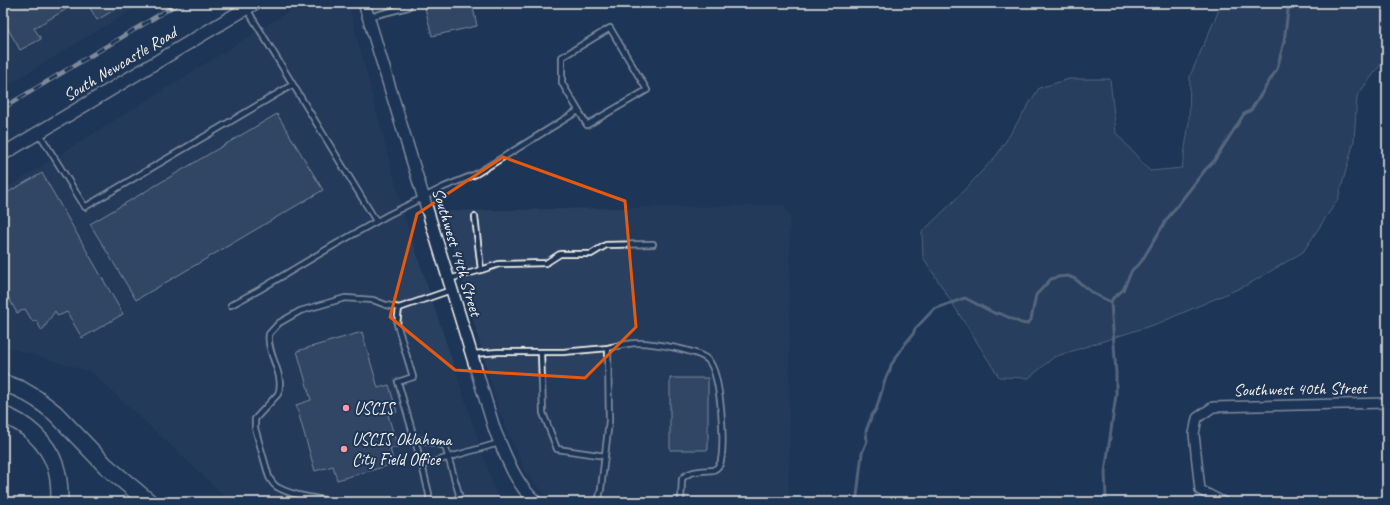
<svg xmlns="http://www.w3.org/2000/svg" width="1390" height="505" viewBox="0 0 1390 505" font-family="Caveat,sans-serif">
	<rect width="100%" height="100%" fill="#1d3557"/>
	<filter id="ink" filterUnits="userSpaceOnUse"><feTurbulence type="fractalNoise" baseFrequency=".025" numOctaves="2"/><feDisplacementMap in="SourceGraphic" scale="8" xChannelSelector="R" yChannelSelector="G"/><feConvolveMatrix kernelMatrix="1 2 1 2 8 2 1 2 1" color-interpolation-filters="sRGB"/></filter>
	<g filter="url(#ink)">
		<path fill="#2a4060" d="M3,3H144L3,88Z
			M302,3H348L404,215L499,502H238L228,499L91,372L3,346V190Z
			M784,205L790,216L789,502H552L526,474L498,409L443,211Z"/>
		<path fill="#354a67" stroke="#949ea8" d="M1222,3H1387V56L1357,96L1354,141L1338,199L1303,252L1247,285L1159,323L1054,357L1029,378L999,377L923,257L922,232L953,202L997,155L1039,88L1069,79H1110L1116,133L1150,171L1182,168L1189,122L1190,76Z"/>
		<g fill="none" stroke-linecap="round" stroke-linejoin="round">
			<path stroke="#9aa2ab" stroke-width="3" d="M857,496L862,453L867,441L866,431L872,415L876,410L886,377L890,370L891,365L905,344L913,334L915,329L934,309L965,298L996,314L999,313L1021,323L1027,324L1031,320L1036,295L1051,279L1058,277L1068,276L1075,279L1094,294L1111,302
				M1108,502L1106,498L1105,473L1116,395V373L1111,302L1113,298L1123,290L1132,270L1141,262L1167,219L1205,170L1214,161L1244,114L1251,110L1277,69L1284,42L1289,3"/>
		</g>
		<path fill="#485b74" stroke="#f4f1e8" d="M3,3H23L25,6L31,3H77L34,28L41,39L20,50L3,20Z
			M87,3H126L97,20Z
			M447,3H472L477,26L432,36L425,8Z
			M277,114L323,190L136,300L90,224Z
			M42,173L123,314L82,338L67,312L58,316L55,311L42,331L36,320L33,322L25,309L17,313L3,288V195Z
			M362,332L378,388L389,385L397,412L388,415L398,448H390L394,464L337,480L333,466L315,471L296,405L311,400L297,351Z
			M670,378H708V450H670Z"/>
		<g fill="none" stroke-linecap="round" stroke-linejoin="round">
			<defs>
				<path id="service" d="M247,9L376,221
					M368,17L408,7L409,3
					M610,28L647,90L587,125L562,83V57Z
					M39,133L85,207L292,85
					M481,270L499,264L546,263L560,254H591L606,245L653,244
					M449,279L481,270L475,217
					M231,305L259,290L336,244L388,215L444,187L476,174L578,111
					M399,308L397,324L413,377L398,382L422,465L429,494V502
					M608,348C617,346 628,343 638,343C653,343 698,350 708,360C721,372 726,448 720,464C718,467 716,469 713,470C703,471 689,470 682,479L681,502
					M541,352L543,413L557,449L605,456
					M473,354L498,352H563L608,348L609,421L601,489L598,502
					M414,438L445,446L459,494L457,500L450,502
					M422,465L499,443
					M336,502C317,498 296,497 279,488C274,486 271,481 269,477L255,428V419L278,394C286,375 266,354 269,334L279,323L300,311L345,298L373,300L386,305L399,308L451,290"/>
				<path id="minor" d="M1223,502L1200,490L1194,434L1197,418L1213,407L1387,403"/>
				<path id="tertiary" d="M364,3L495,431C506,456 515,484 536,502"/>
				<path id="secondary" d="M3,154L255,3"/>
				<path id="motorway" d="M3,383L20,389L37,399L55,413L106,466L149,502
					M3,415C26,423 47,442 55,465C59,477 60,490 59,502"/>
			</defs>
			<use href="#service" stroke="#f4f1e8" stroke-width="8"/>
			<use href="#minor" stroke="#f4f1e8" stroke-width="12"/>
			<use href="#tertiary" stroke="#f4f1e8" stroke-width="14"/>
			<use href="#secondary" stroke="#f4f1e8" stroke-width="15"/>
			<use href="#motorway" stroke="#f4f1e8" stroke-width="19"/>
			<use href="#service" stroke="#1d3557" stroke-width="4.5"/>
			<use href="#minor" stroke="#1d3557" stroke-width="9"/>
			<use href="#tertiary" stroke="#1d3557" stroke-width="11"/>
			<use href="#secondary" stroke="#1d3557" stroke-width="12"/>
			<use href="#motorway" stroke="#1d3557" stroke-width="16"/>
			<defs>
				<path id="rail" d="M3,108L179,3"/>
			</defs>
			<use href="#rail" stroke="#f4f1e8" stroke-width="4.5"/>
			<use href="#rail" stroke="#1d3557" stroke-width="3" stroke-dasharray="9" stroke-linecap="butt"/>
		</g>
	</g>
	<path d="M0 0H1390V505H0ZM503,157L625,201L636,327L585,378L455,370L390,317L417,214Z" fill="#1d3557" fill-opacity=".55" fill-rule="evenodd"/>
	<path fill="none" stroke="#e8590c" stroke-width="3" stroke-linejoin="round" d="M503,157L625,201L636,327L585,378L455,370L390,317L417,214Z"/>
	<g fill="#ff9aa2" stroke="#1d3557" stroke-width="1.5">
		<circle cx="346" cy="408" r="4"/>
		<circle cx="344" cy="449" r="4"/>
	</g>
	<g text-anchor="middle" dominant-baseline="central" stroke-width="4" stroke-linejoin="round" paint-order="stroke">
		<g font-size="17" fill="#f4f1e8" stroke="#1d3557">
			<text transform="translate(120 64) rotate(-31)">South Newcastle Road</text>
			<text transform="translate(457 252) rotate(73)">Southwest 44th Street</text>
			<text transform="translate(1300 389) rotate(-1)">Southwest 40th Street</text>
		</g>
		<g font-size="17" fill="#f4f1e8" stroke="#1d3557" text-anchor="start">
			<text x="354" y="408">USCIS</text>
			<text x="352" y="439">USCIS Oklahoma<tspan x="352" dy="20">City Field Office</tspan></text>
		</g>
	</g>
	<rect width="1390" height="505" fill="none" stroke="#1d3557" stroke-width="16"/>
	<rect x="8" y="8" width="1374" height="489" fill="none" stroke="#f4f1e8" stroke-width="1.5" filter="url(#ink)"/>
</svg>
